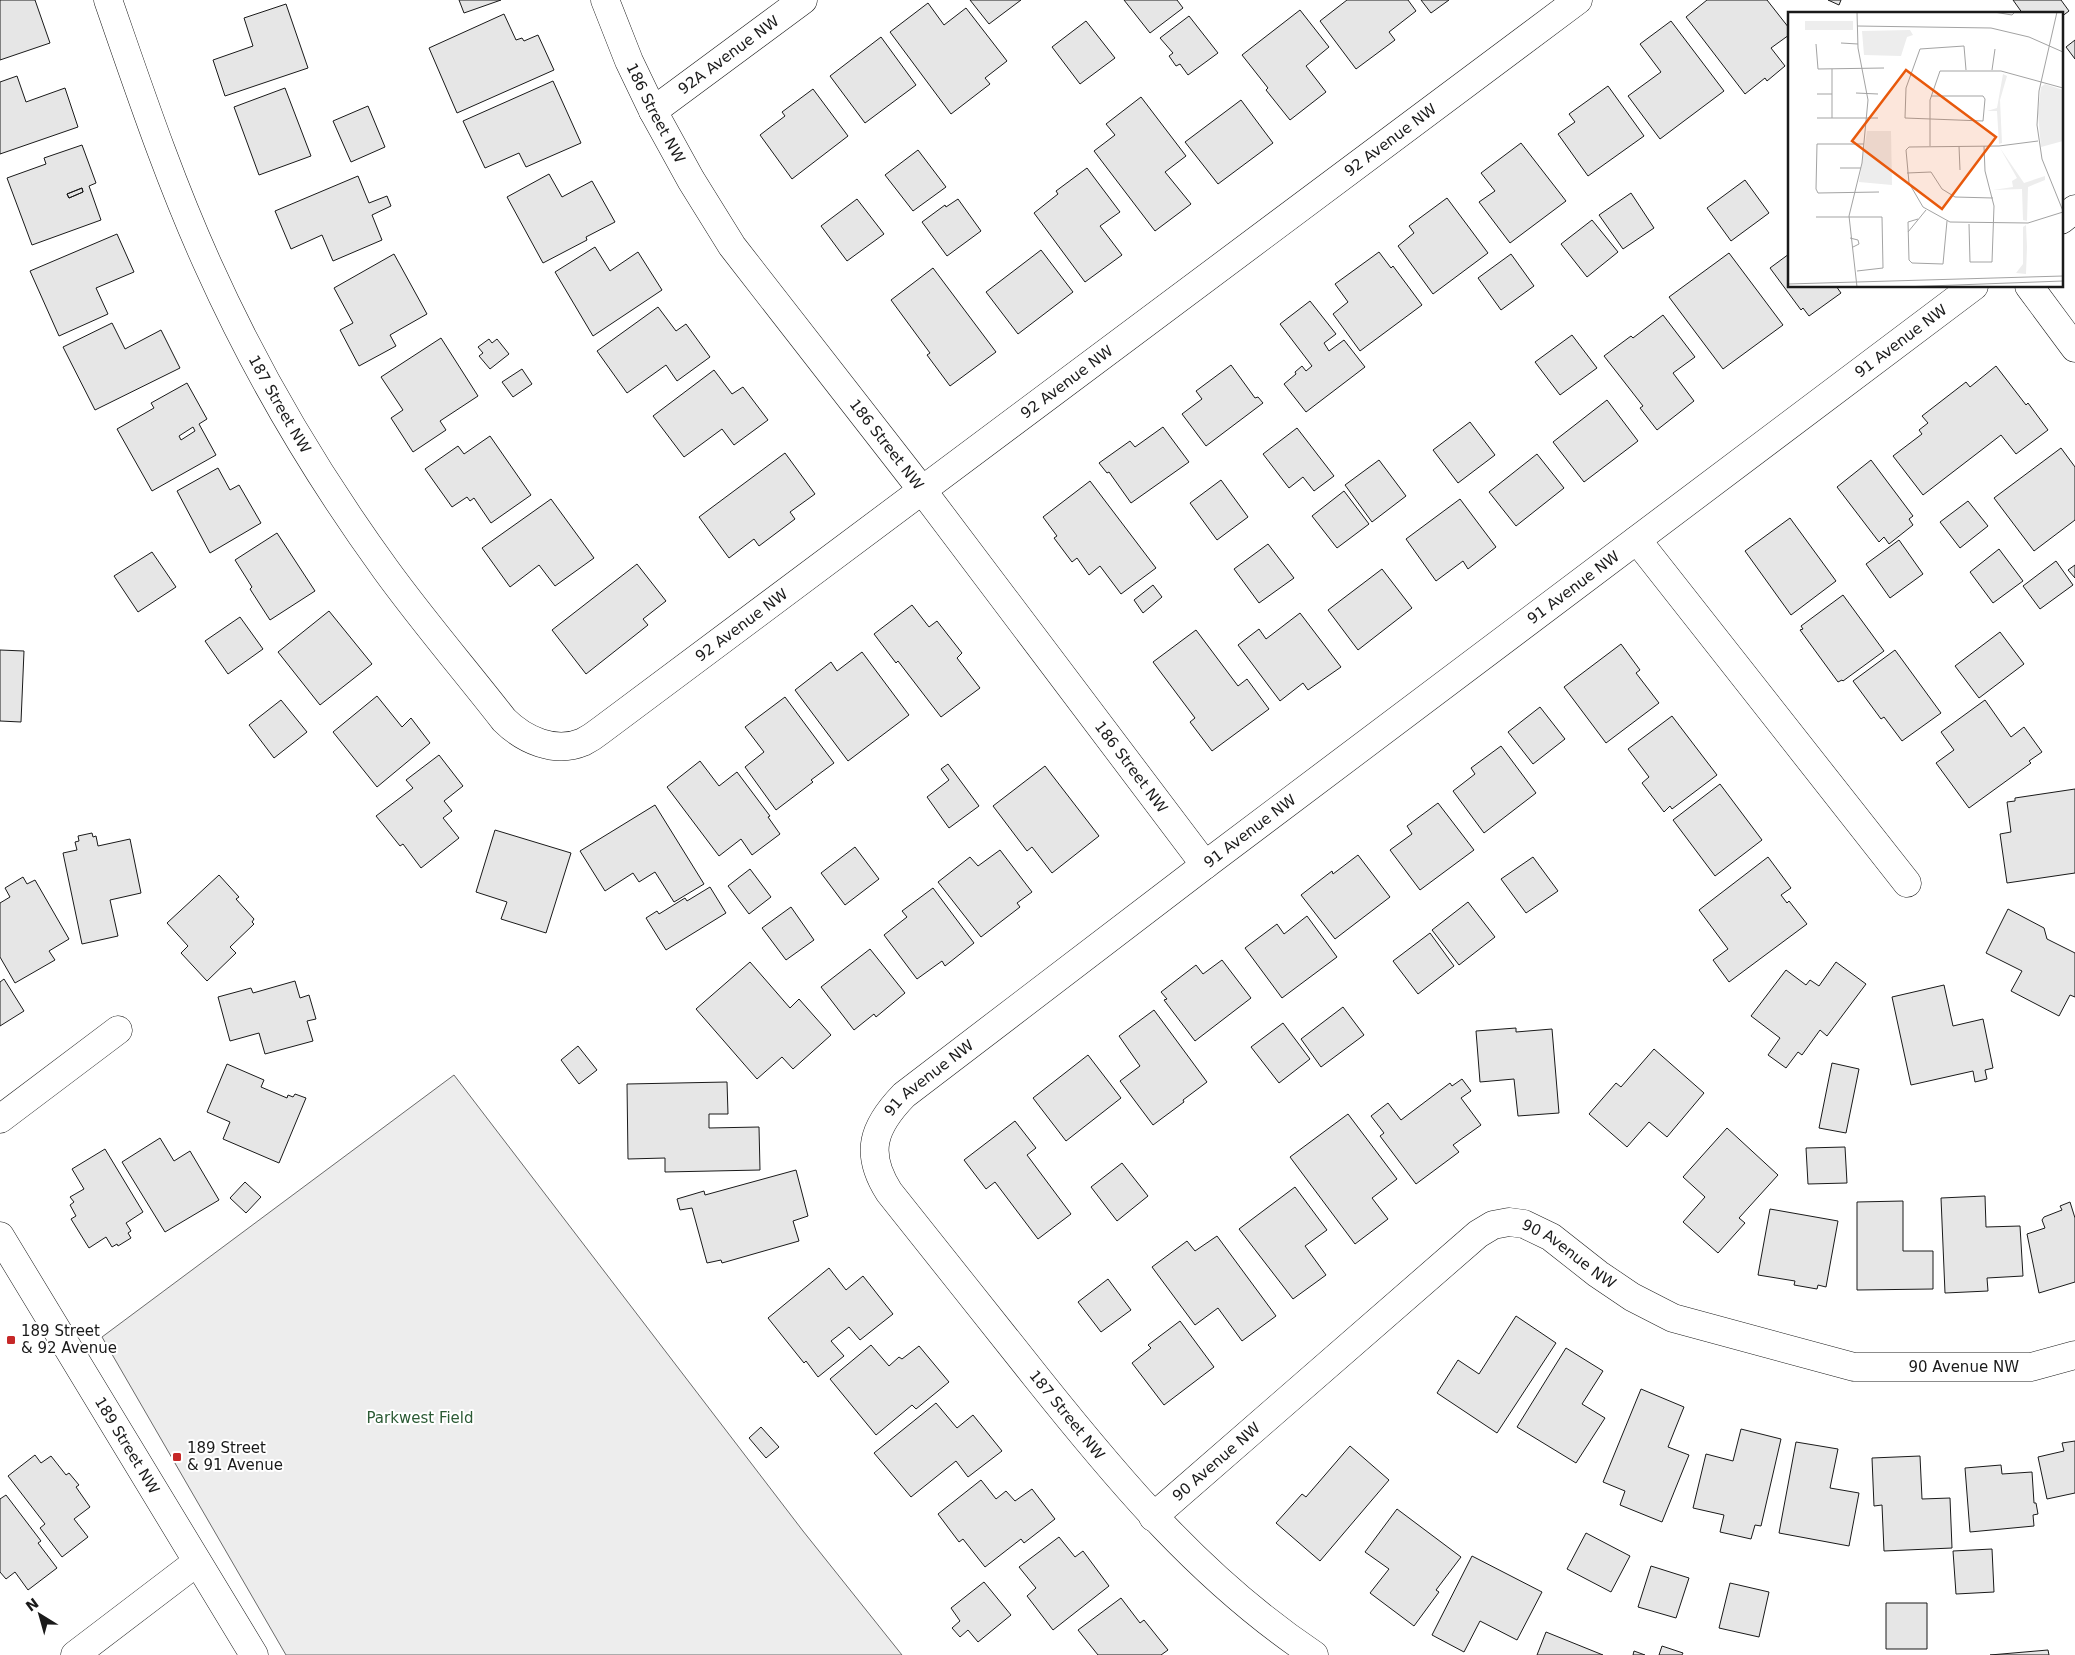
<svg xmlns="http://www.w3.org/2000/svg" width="2075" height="1655" viewBox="0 0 2075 1655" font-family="'DejaVu Sans',sans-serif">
	<rect width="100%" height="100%" fill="#fff"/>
	<path fill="#ededed" stroke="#6a6a6a" d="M454,1075L803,1531L902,1655H286L102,1337Z"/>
	<path fill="#e6e6e6" stroke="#1a1a1a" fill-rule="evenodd" d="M0,0H35L50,43L0,60Z
		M459,0H501L464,13Z
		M970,0H1021L989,24Z
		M1124,0H1177L1183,8L1150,33Z
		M1347,0H1408L1416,11L1389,32L1395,40L1356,69L1320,21Z
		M1421,0H1449L1431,13Z
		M1707,0H1767L1789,28V35L1771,48L1785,66L1767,81L1765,78L1745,94L1686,17Z
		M1828,0H1841L1839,5Z
		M2013,0H2061L2069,11L2061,17V14H2023Z
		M928,3L944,25L966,8L1007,61L985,78L990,84L951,114L890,32Z
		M286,4L308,68L225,96L213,60L253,46L244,18Z
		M1300,10L1329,47L1306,66L1326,92L1290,120L1266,90L1268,88L1242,55Z
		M504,14L516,40L522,38L524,41L538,35L554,70L457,113L429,48Z
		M1189,16L1218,53L1188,75L1180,64L1176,66L1169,56L1173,53L1160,38Z
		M1086,21L1115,58L1080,84L1052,47Z
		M1671,21L1724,91L1660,139L1628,96L1661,72L1640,44Z
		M881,37L916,85L865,123L830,76Z
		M2075,40V59L2066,47Z
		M17,76L26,102L65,88L78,127L0,154V82Z
		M553,81L581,143L526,167L519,153L485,168L463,121Z
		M1608,86L1644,136L1588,176L1558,134L1575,122L1569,114Z
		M285,88L311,156L259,175L234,107Z
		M813,89L848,136L792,179L760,135L785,116L782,112Z
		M1141,97L1186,156L1165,172L1191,204L1155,231L1094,151L1115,135L1106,124Z
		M1241,100L1273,143L1218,184L1185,142Z
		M368,106L385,147L351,162L333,121Z
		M1521,143L1566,201L1510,243L1479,202L1495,191L1481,173Z
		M82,145L96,183L89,186L101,220L32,245L7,178L46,164L44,158ZM82,188L83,192L69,198L67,194Z
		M918,150L946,187L913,211L885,175Z
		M1087,168L1120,212L1100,226L1122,255L1085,282L1034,213L1058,194L1056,191Z
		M549,174L562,197L592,181L615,222L586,237L587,240L543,263L507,197Z
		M358,176L369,203L387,196L391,206L372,215L382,240L333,261L322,235L291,249L275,211Z
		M1745,180L1769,213L1731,241L1707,208Z
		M82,188L83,192L69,198L67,194Z
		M1631,193L1654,228L1623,249L1599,215Z
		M1447,198L1488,253L1433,294L1398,246L1414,233L1409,226Z
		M857,199L884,234L847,261L821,226Z
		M958,199L981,231L947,256L922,222L945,205L946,207Z
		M1592,220L1618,252L1587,277L1561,244Z
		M117,234L134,272L96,288L108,314L59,336L30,271Z
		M595,247L610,271L638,252L662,290L593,336L555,272Z
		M1041,250L1073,292L1018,334L986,292Z
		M1379,252L1391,268L1393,266L1422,305L1360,351L1333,314L1348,302L1335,284Z
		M1729,253L1783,325L1723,369L1669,297Z
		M394,254L427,314L390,335L396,346L359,366L340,330L353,323L334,288Z
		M1511,254L1534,286L1501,310L1478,278Z
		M1789,254V286H1836L1841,293L1809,316L1803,308L1801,310L1770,268Z
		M933,268L996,352L950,386L927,355L930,353L891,300Z
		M1310,301L1336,334L1324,343L1329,351L1344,340L1365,367L1306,412L1284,384L1296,374L1295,372L1302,366L1306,371L1312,366L1280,324Z
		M658,307L676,331L686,324L710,357L677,381L666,365L627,393L597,351Z
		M1663,315L1695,357L1673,373L1694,401L1657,430L1640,408L1643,406L1604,356L1631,336L1633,338Z
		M112,323L125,349L161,330L180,368L95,410L63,347Z
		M1572,335L1597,368L1560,395L1535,362Z
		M441,338L478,396L440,421L446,430L413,452L391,418L403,410L381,377Z
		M489,339L492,343L497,339L509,354L490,369L479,356L483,353L478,347Z
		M1231,365L1255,398L1258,397L1263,403L1206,446L1182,414L1202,399L1196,391Z
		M1996,366L2026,405L2028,403L2048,430L2016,454L2001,435L1923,495L1893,456L1922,434L1919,430L1928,423L1922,416L1966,382L1970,387Z
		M522,369L532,384L513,397L502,382Z
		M714,370L732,394L743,387L768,420L734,445L722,429L684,457L653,416Z
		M187,383L207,419L199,424L216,455L152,491L117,429L154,408L151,403Z
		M1607,400L1638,441L1584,482L1553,442Z
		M1470,422L1495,455L1458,483L1433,450Z
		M193,427L195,431L181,440L179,436Z
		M1163,427L1189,462L1131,503L1109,472L1107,473L1099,463L1130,441L1135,447Z
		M1297,428L1334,476L1314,491L1303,477L1289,488L1263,454Z
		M490,436L531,495L491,523L474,498L470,501L467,497L452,507L425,469L458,446L464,454Z
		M2061,448L2075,467V520L2034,551L1994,498Z
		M785,453L815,494L790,512L795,519L759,546L754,539L729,558L699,517Z
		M1537,454L1564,488L1516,526L1489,492Z
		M1379,460L1406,496L1372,522L1345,485Z
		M1871,460L1913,516L1909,519L1913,525L1889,544L1884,537L1879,542L1837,487Z
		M218,468L230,490L239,485L261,523L210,553L177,491Z
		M1221,480L1248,517L1217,540L1190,503Z
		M1090,481L1156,568L1121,594L1100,566L1089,575L1077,558L1072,562L1054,538L1057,536L1043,517Z
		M1344,491L1369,524L1337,548L1312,516Z
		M551,499L594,558L555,586L539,565L510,587L482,548Z
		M1460,499L1496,547L1468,569L1463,561L1436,581L1406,539Z
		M1968,501L1988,526L1960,548L1940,522Z
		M1790,518L1836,581L1791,615L1745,551Z
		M277,533L315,591L270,620L250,589L252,587L235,560Z
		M1899,540L1923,574L1890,598L1866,564Z
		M1268,544L1294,578L1259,603L1234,569Z
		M1999,549L2023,581L1993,603L1970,572Z
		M152,552L176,587L138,612L114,576Z
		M2056,561L2073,585L2040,609L2023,586Z
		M637,564L666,601L643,619L648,625L586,674L552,630Z
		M2075,565V578L2068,570Z
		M1382,569L1412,608L1358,650L1328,610Z
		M1153,585L1162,597L1143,613L1134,600Z
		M1843,595L1884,651L1843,681L1842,680L1838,682L1800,630L1803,629L1801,626Z
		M912,605L929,627L937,621L962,653L957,658L980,688L941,717L898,661L896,663L874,634Z
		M329,611L372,664L320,705L278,652Z
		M1300,613L1341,667L1308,690L1303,683L1280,701L1238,645L1259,629L1266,639Z
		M240,617L263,649L228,674L205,641Z
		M1196,630L1238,686L1247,679L1269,709L1212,751L1190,722L1195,718L1153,662Z
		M2000,632L2024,664L1979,698L1955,666Z
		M1621,644L1640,670L1636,673L1659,703L1606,743L1564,687Z
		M0,650L24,651L21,722L0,721Z
		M1895,650L1941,713L1902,741L1884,717L1881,719L1853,681Z
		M862,652L909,715L848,761L795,690L831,662L837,671Z
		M377,696L402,727L411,718L430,743L377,787L333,732Z
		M785,697L834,763L811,780L813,782L776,810L745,767L764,752L745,727Z
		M281,700L307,732L274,758L249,725Z
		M1985,700L2011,737L2024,727L2042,752L2029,761L2031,763L1969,808L1936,763L1954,750L1941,732Z
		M1540,707L1565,739L1533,764L1508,732Z
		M1672,716L1717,775L1672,809L1670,806L1664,812L1642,783L1649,777L1628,749Z
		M1501,746L1536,793L1484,833L1453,791L1475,774L1471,768Z
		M439,755L463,786L444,801L452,811L443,818L459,838L421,868L403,844L400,846L376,816L413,788L406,780Z
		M700,761L719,786L737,772L770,816L768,817L780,834L752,855L741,839L719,856L667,787Z
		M948,764L979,806L949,828L927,797L949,780L941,769Z
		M1045,766L1099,836L1052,873L1032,847L1027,851L993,806Z
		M1720,784L1762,840L1715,876L1673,820Z
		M2075,789V873L2007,883L2000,834L2011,832L2007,802L2015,801V798Z
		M1438,803L1474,850L1420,890L1390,850L1412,834L1407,826Z
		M655,805L704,884L674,902L655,872L639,882L633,873L605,891L580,851Z
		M495,830L571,853L546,933L501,919L507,902L476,892Z
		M92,833L93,837L96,836L98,846L130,839L141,893L110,900L118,936L82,944L63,853L77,850L75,842L79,841L78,836Z
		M855,847L879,879L845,905L821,873Z
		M1000,850L1032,892L1017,903L1020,907L981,937L938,882L970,857L978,866Z
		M1358,855L1390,897L1335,939L1301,895L1332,871L1333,874Z
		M1533,857L1558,891L1526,913L1501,879Z
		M1768,857L1791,888L1781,895L1787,903L1789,901L1807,924L1729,982L1713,960L1728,949L1699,910Z
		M750,869L771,897L749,914L728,886Z
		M219,875L239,897L236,899L254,919L252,922L254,924L230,947L236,953L207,981L181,953L188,946L167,923Z
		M23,877L27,884L35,880L69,939L49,951L55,960L15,983L0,957V903L10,897L5,888Z
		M710,887L726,913L666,950L646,918L657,911L659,914L685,898L687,901Z
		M933,888L974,943L945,966L942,961L917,979L884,935L907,917L902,911Z
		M1468,902L1495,937L1459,965L1432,930Z
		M791,907L814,940L786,960L762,928Z
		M2008,909L2044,928L2047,939L2075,953V997L2070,995L2059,1016L2011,991L2022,971L1986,953Z
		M1307,916L1337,957L1282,998L1245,948L1277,924L1284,934Z
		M1430,933L1454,966L1418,994L1393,961Z
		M870,949L905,993L876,1017L874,1014L854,1030L821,987Z
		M1222,960L1251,998L1195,1041L1164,1000L1167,999L1161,992L1196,965L1203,974Z
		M750,962L790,1008L799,999L831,1035L793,1069L782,1057L757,1079L696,1009Z
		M1836,962L1866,984L1827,1036L1820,1030L1802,1055L1798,1052L1786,1068L1768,1055L1780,1038L1751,1016L1786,970L1806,985L1810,980L1819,986Z
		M4,979L24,1011L0,1026V982Z
		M295,981L300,998L309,995L316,1019L307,1021L313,1041L265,1054L259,1033L230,1041L218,997L251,988L253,993Z
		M1944,985L1953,1026L1983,1019L1993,1068L1985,1070L1987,1079L1975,1082L1973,1071L1911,1085L1892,997Z
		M1343,1007L1364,1035L1321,1067L1301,1039Z
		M1154,1010L1207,1082L1183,1100L1184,1102L1153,1125L1120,1081L1140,1066L1119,1036Z
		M1283,1023L1310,1059L1279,1083L1251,1047Z
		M1516,1028V1032L1552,1029L1559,1113L1518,1116L1514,1079L1480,1082L1476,1031Z
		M578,1046L597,1070L579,1084L561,1060Z
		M1654,1049L1704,1093L1667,1137L1649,1122L1627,1147L1589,1114L1616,1083L1621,1087Z
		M1088,1055L1121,1098L1066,1141L1033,1098Z
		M1832,1063L1859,1069L1846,1133L1819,1128Z
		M227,1064L264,1080L261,1087L287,1098L288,1095L293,1097L295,1094L306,1098L279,1163L223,1139L230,1122L207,1112Z
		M1462,1079L1471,1091L1461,1098L1481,1125L1453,1145L1459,1152L1416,1184L1380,1136L1384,1133L1371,1116L1388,1103L1401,1120L1450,1083L1452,1086Z
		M727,1082L728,1114H709V1128L759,1127L760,1170L665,1172V1158L628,1159L627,1084Z
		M1348,1114L1397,1179L1372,1198L1388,1219L1355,1244L1290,1157Z
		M1015,1121L1036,1148L1027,1155L1071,1214L1038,1239L995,1182L986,1189L964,1160Z
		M1727,1128L1778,1175L1739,1218L1745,1223L1718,1253L1683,1222L1705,1197L1683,1177Z
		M160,1138L174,1161L190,1151L219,1200L165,1232L122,1162Z
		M1845,1147L1847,1183L1808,1184L1806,1148Z
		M105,1149L143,1212L126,1223L131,1231L128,1233L131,1238L118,1246L117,1244L112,1247L106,1237L89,1248L71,1219L76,1216L70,1205L74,1202L70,1197L84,1189L72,1169Z
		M1122,1163L1148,1196L1117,1221L1091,1187Z
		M796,1170L808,1216L793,1221L799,1241L722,1263L721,1260L707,1263L692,1208L680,1210L677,1199L704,1191L705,1195Z
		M245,1182L261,1197L246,1213L230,1198Z
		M1295,1187L1327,1230L1305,1246L1326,1275L1293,1299L1239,1229Z
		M1985,1196L1986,1227L2020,1226L2023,1276L1987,1278L1988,1291L1945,1293L1941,1198Z
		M1903,1201V1251H1933V1289L1857,1290V1202Z
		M2070,1202L2075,1218V1282L2039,1293L2027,1234L2045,1228L2042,1220L2044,1217L2062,1210L2060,1206Z
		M1770,1209L1838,1221L1826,1287L1818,1285L1817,1289L1794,1285L1795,1281L1758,1275Z
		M1217,1236L1276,1316L1242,1341L1218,1308L1195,1325L1152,1267L1187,1241L1195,1251Z
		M829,1268L846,1290L863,1276L893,1314L860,1340L849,1327L831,1341L844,1356L818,1377L806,1361L804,1363L768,1318Z
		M1108,1279L1131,1310L1101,1332L1078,1302Z
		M1516,1316L1556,1343L1497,1433L1437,1393L1458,1360L1479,1374Z
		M1180,1321L1214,1367L1164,1405L1132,1363L1151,1348L1148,1345Z
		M871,1345L889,1366L899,1357L902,1359L919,1346L949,1382L916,1409L912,1405L876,1435L830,1379Z
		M1566,1348L1603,1371L1582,1404L1605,1418L1576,1463L1517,1427Z
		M1641,1389L1684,1407L1668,1447L1689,1455L1662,1522L1620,1505L1625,1491L1603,1482Z
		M936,1403L957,1428L973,1415L1002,1451L968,1477L956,1461L911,1497L874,1453Z
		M761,1427L779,1447L766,1458L749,1438Z
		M1741,1429L1781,1439L1761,1526L1755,1525L1751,1539L1720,1532L1724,1515L1693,1508L1706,1454L1733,1461Z
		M2075,1441V1493L2047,1499L2038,1457L2064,1451L2062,1443Z
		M1796,1442L1838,1449L1830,1488L1859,1493L1849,1546L1779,1533Z
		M1350,1446L1389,1480L1320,1561L1276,1523L1302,1494L1306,1497Z
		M35,1455L41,1463L51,1456L66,1475L69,1473L79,1485L76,1487L90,1507L74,1519L88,1537L62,1557L40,1528L45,1524L8,1476Z
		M1920,1456L1922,1499L1950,1498L1952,1548L1884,1551L1882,1505L1874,1506L1872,1458Z
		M2001,1465L2002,1474L2032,1472L2034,1503H2036L2038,1514L2033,1515L2034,1526L1970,1532L1965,1468Z
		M981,1480L996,1499L1006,1491L1015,1501L1032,1489L1055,1519L1024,1543L1021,1539L985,1567L963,1539L959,1542L938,1514Z
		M6,1495L41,1541L38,1543L57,1568L28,1590L15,1572L6,1579L0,1572V1499Z
		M1397,1509L1461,1557L1436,1590L1439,1592L1414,1626L1370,1593L1389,1569L1365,1552Z
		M1586,1533L1630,1556L1611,1592L1567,1569Z
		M1059,1537L1075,1557L1083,1551L1109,1586L1053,1630L1027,1596L1036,1588L1019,1567Z
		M1992,1549L1994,1592L1956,1594L1953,1551Z
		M1472,1556L1542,1592L1517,1640L1480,1621L1464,1652L1432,1635Z
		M1651,1566L1689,1578L1676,1618L1638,1607Z
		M984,1582L1011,1615L978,1642L968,1630L960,1637L952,1628L960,1621L951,1608Z
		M1730,1583L1769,1592L1759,1637L1719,1628Z
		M1121,1598L1140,1623L1144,1620L1168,1650L1161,1655H1098L1078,1630Z
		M1886,1603H1927V1649H1886Z
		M1546,1632L1603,1655H1537Z
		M1662,1646L1683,1653L1682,1655H1659Z
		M2048,1650L2049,1655H1990Z
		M1634,1651L1645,1655H1633Z"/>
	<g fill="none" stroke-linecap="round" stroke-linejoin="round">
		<defs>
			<g id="minor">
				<path id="s1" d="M108,0C139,89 169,179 208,265C256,372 317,475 386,570C423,621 465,670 504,720C524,740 555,754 583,742C589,739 595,735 600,731L1578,0"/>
				<path id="s2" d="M605,0L629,61L653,111L691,180L732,246L922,490L1205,865"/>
				<path id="s3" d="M653,111L803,0"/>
				<path d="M2061,220L2075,209"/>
				<path d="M2029,286L2075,348"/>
				<path d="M1637,540L1907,883"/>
				<path d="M0,1119L118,1030"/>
				<path id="s4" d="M1153,1517L1478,1234L1493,1225L1509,1222L1524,1224L1551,1237L1598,1274L1632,1297L1673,1318L1854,1367H2031L2075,1355"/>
				<path d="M75,1655L197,1562"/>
				<path id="s5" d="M1314,1655C1202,1580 1120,1482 1037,1378C988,1316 938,1254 889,1192C864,1153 873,1127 904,1095L1205,865L1974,286"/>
			</g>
			<g id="tertiary">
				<path id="s6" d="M0,1236L254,1655"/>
			</g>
		</defs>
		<use href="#minor" stroke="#1a1a1a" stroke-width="29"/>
		<use href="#tertiary" stroke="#1a1a1a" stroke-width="29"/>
		<use href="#minor" stroke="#fff" stroke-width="28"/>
		<use href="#tertiary" stroke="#fff" stroke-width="28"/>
	</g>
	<g fill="#c62828" stroke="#fff" stroke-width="2">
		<rect x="6" y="1335" width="10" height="10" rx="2.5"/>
		<rect x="172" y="1452" width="10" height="10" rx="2.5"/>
	</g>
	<g text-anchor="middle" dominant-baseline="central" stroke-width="4" stroke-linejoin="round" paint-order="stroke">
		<g font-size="15" fill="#1a1a1a" stroke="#fff">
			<text stroke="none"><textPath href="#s3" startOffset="94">92A Avenue NW</textPath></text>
			<text stroke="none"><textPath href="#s2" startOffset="124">186 Street NW</textPath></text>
			<text stroke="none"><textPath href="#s1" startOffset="1922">92 Avenue NW</textPath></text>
			<text stroke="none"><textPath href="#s5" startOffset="1990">91 Avenue NW</textPath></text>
			<text stroke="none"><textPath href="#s1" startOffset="1518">92 Avenue NW</textPath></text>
			<text stroke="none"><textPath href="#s1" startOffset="440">187 Street NW</textPath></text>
			<text stroke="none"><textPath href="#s2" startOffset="529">186 Street NW</textPath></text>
			<text stroke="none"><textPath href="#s5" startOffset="1580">91 Avenue NW</textPath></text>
			<text stroke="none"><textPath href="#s1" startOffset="1112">92 Avenue NW</textPath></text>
			<text stroke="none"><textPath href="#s2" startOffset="934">186 Street NW</textPath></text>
			<text stroke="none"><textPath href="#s5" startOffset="1175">91 Avenue NW</textPath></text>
			<text stroke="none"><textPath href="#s5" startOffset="770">91 Avenue NW</textPath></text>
			<text stroke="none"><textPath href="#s4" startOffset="534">90 Avenue NW</textPath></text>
			<text stroke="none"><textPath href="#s4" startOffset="954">90 Avenue NW</textPath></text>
			<text transform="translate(1067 1415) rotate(51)">187 Street NW</text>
			<text stroke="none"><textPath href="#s6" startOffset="245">189 Street NW</textPath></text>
			<text stroke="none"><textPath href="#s4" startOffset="84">90 Avenue NW</textPath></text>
		</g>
		<g font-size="15" fill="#1a1a1a" stroke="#fff" text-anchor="start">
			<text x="21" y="1331">189 Street<tspan x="21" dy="17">&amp; 92 Avenue</tspan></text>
			<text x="187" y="1448">189 Street<tspan x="187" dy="17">&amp; 91 Avenue</tspan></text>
		</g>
		<g font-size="15" fill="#2b5a34" stroke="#fff">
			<text x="420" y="1418">Parkwest Field</text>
		</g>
	</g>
	<g transform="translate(1788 12)">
		<rect width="275" height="275" fill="#fff"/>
		<path d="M17,9H65V18H17ZM122,18L125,23L119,25L113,44L76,43L74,19ZM215,62L219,64L212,88L214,131L211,132L209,99H199L209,96ZM257,72L275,78V129L253,135L250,101L253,75ZM79,119H103L104,173L71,170ZM212,136L236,171L257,164V168L240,175L239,209L235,208L234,177L205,178L225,175L224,169L229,166ZM238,213L239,235L238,262L228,261L235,252V215Z" fill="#ededed"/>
		<path fill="none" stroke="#a3a3a3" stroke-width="1" d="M206,0L224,3L227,0M269,0L251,79L249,113L254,147L275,199M69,14L203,16L241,25L275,40M53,31L70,32M28,32L30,57L96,56M204,58L207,37M68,81L90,82M29,82H44M143,84H195L197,87L195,109L117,106L118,76L132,37L176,34L178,58M29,106H90M44,106V57M250,129L211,134L121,135L118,138L121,171L135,195L162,210L240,211L275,200M76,132H29L28,177L30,181L91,180M142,134V88L152,59H213L275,76M171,134L172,158M52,156H73M119,161L143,160L154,177L167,185L205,186M28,205H94L95,256L69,259M130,207L120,210L121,248L124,251L155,252L159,209M181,212L182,250H204L206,194L197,159L196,134M120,220L138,198M62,226L70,228L71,232L65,235M0,272L275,264M69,275L61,204L74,151L80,88L70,36L69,0M114,275L275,269"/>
		<path fill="#e8590c" fill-opacity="0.15" stroke="#e8590c" stroke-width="2.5" d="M118,58L208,125L154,197L64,129Z"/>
		<rect width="275" height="275" fill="none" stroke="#1a1a1a" stroke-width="2.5"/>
	</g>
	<g transform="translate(40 1615) rotate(323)" stroke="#ffffff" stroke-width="4" paint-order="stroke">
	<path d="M0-4L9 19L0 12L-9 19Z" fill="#1a1a1a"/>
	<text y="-8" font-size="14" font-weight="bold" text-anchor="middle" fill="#1a1a1a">N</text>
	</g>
</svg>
